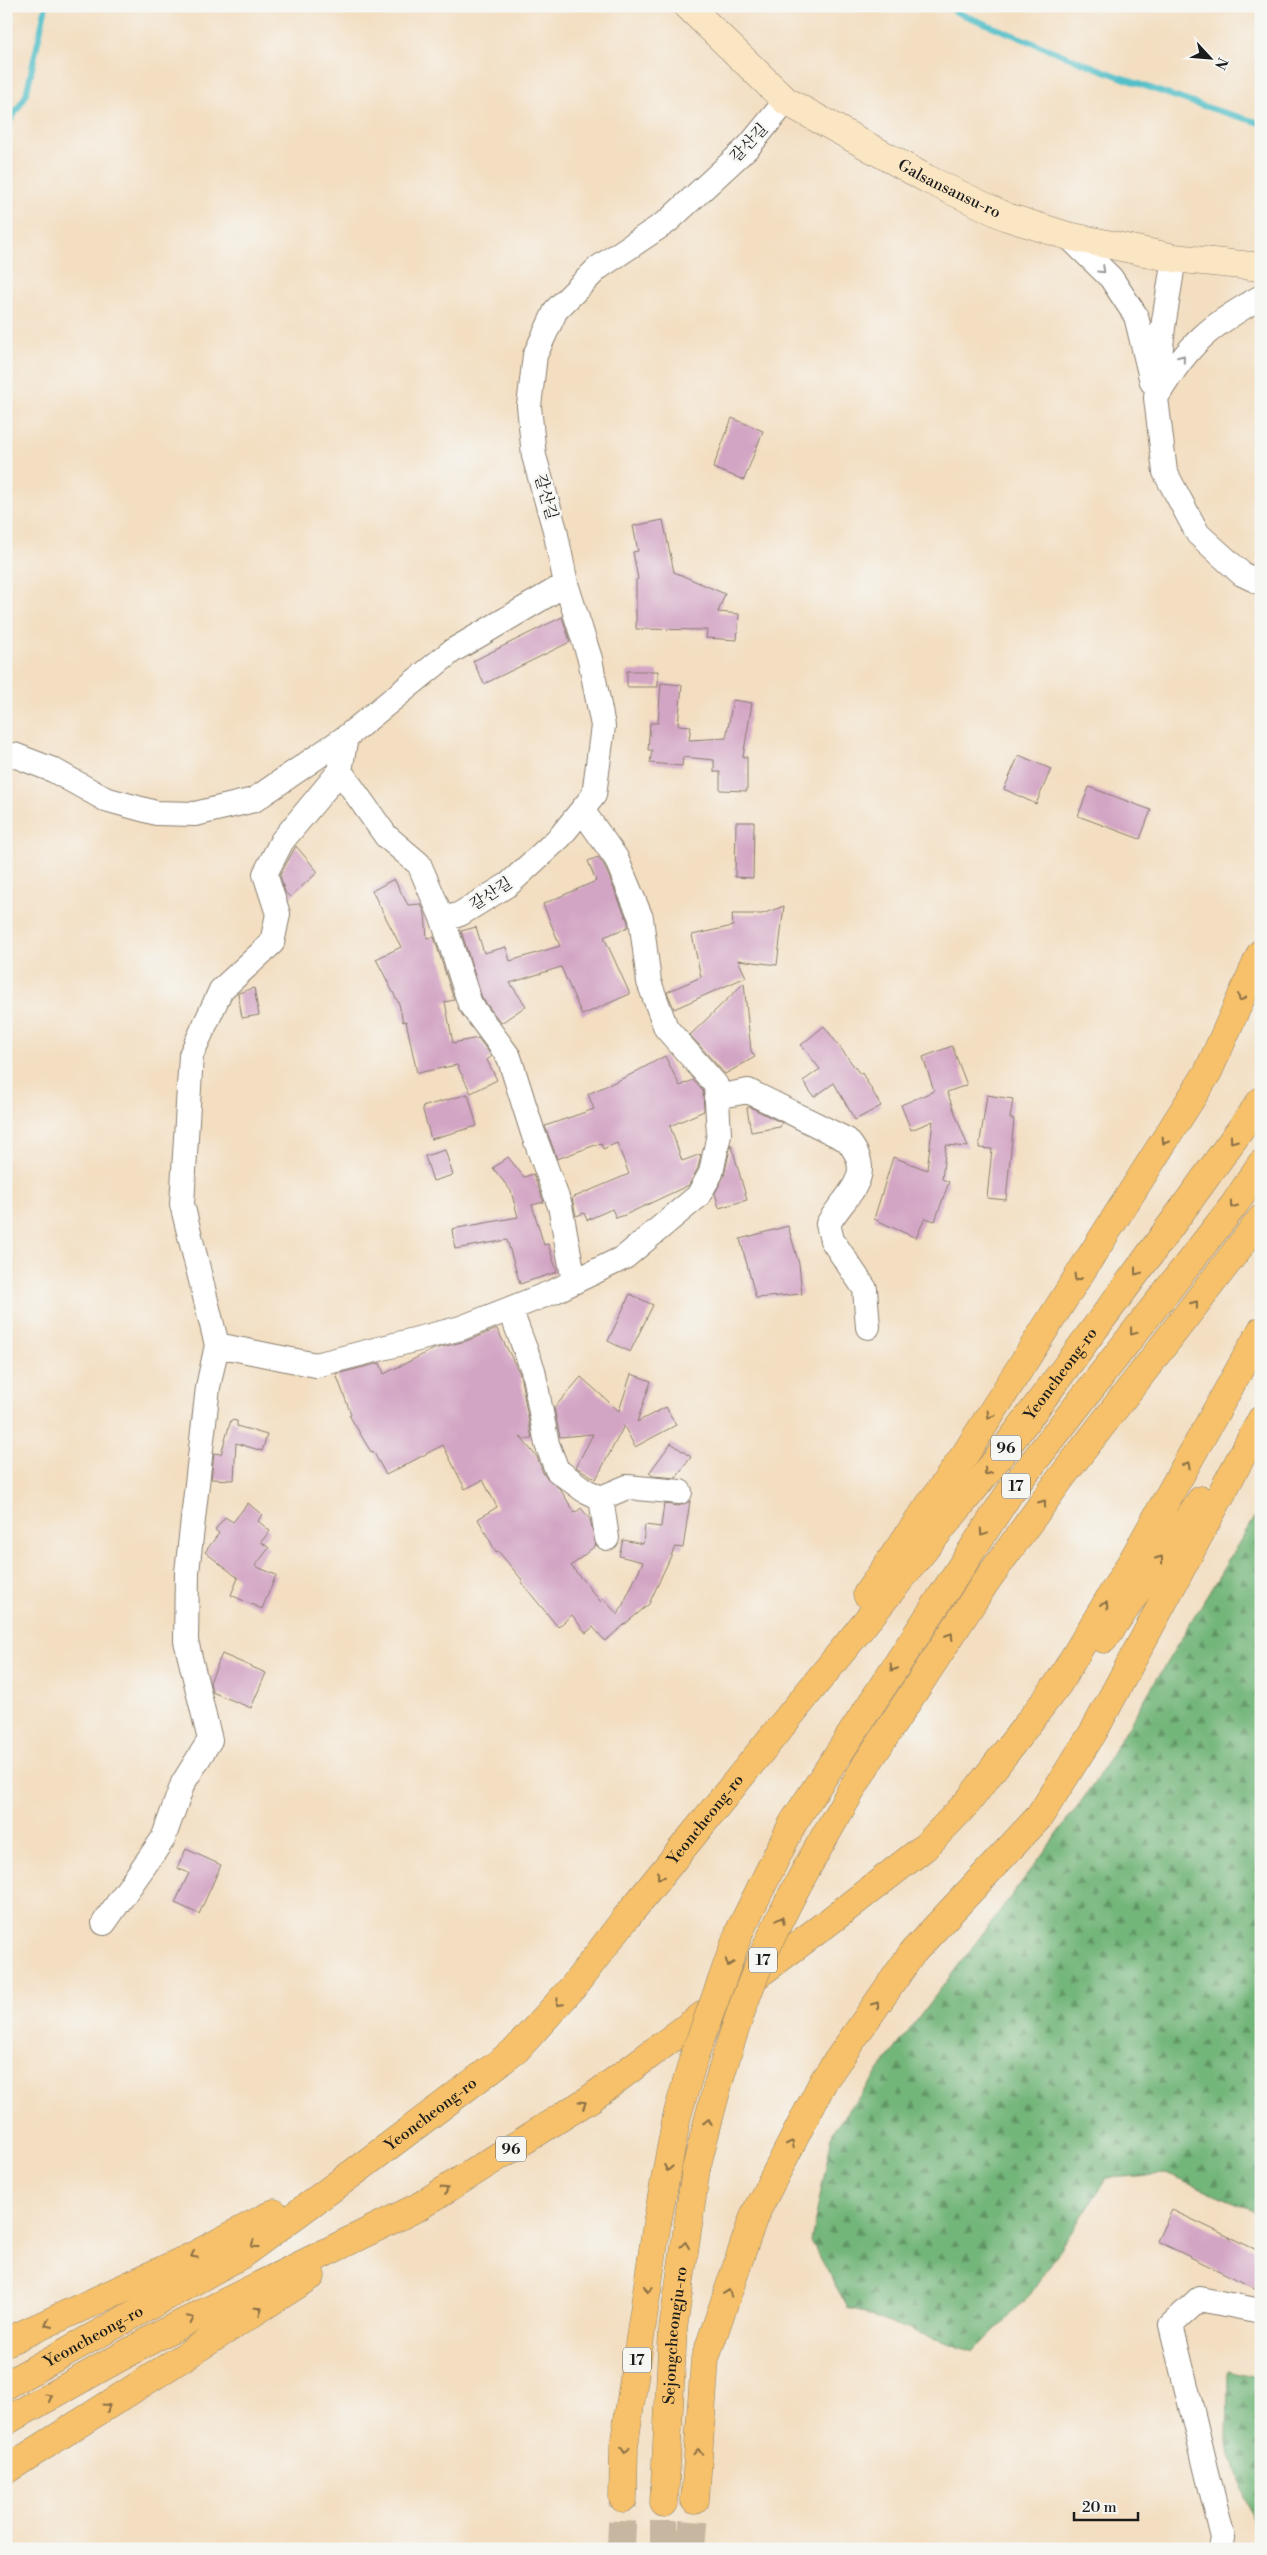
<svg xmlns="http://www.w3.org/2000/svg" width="1267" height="2555" viewBox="0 0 1267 2555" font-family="'Libre Bodoni','Noto Serif KR',serif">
	<defs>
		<pattern id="forest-firs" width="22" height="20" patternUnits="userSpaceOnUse" patternTransform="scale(1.25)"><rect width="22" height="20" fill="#73b67a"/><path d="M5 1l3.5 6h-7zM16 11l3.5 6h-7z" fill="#5e9363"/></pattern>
	</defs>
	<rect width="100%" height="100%" fill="#f6f6f2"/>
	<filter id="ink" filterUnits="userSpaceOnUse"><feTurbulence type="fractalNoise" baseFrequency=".02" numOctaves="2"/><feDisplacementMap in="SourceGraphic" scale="10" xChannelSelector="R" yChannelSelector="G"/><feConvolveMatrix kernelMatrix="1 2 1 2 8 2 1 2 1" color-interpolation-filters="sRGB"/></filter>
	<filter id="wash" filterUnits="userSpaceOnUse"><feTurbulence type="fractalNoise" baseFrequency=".0096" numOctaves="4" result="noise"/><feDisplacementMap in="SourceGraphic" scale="20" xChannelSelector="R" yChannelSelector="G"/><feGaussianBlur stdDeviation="1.12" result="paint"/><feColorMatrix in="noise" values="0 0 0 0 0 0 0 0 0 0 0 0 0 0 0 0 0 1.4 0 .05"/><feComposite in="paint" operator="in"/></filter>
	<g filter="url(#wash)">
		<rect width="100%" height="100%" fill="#f3dec1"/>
		<path fill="url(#forest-firs)" stroke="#48694b" d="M1261,1506V2213L1166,2174L1107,2178L1030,2295L973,2352L848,2308L811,2241L833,2131L1030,1871L1093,1785Z
			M1228,2370L1261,2378V2545L1227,2444Z"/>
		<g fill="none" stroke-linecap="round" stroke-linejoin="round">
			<path stroke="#52c0c9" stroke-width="6" d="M950,6L956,12C1057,52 1156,95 1261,123
				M6,128L26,95L46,6"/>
		</g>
		<g id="blocks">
			<path fill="#d3a5c4" d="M732,418L763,431L744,480L713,468Z
				M663,520L674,572L725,594L718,612L739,614L737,640L706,638L707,630L636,629V580L638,579L633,552L638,551L633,526Z
				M562,617L570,642L484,684L473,661Z
				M627,671H658V687H627Z
				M661,683L682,685L678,725L691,726L689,740L726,738L733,700L752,703L743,757H747V791L720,790V772H714V760L683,757L682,766L650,763L652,750H648L650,723H658Z
				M1019,755L1051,769L1036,804L1004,789Z
				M1089,787L1151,810L1140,839L1078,816Z
				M736,822H754L753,878L735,877Z
				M296,846L318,872L290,897L285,892L280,875Z
				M598,857L604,865L628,922V927L604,937L630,994L582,1015L561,967L510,983L526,1006L501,1023L482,998L461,931L476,927L484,953L506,947L510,961L560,946L543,904L596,881L588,861Z
				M394,879L408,905L421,904L425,914L427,938L434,937L454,1000L445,1002L453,1043L478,1038L492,1056L487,1060L497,1080L471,1093L457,1065L417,1073L406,1021L403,1022L399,1004L376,959L401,947L372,891Z
				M784,906L777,965L738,960L746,977L674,1009L667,992L701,977L692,935L733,926L732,914H762Z
				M744,983L751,1051L755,1057L725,1074L690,1035Z
				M254,988L259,1015L242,1018L238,993Z
				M824,1026L860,1074L862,1073L881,1106L855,1120L834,1083L814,1097L803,1081L820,1069L801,1045Z
				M952,1046L967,1085L947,1092L968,1147L946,1145L942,1179L949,1182L935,1221L925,1218L916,1238L874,1219L893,1157L927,1170L933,1121L911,1130L901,1105L934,1091L923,1057Z
				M665,1056L680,1086L693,1080L703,1091L704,1111L670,1126L682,1161L701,1154L698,1168L689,1185L625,1215L616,1218L612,1209L587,1220L584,1213L576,1216L572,1198L629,1174L617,1143L603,1149L601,1143L557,1159L545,1126L594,1109L588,1094L628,1076Z
				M468,1094L477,1126L431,1139L422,1107Z
				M987,1095L1013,1099L1010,1119H1014L1006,1200L987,1198L992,1149L979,1148Z
				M750,1107L782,1123L780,1127L751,1132L747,1108Z
				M731,1144L747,1200L719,1208L715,1193L724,1176Z
				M445,1150L453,1175L433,1181L425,1156Z
				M508,1157L524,1177L533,1174L544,1202L532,1205L544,1245L548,1244L557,1272L520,1284L507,1240L455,1249L452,1229L518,1217L511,1191L493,1168Z
				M788,1226L799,1264L802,1294L756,1298L740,1239Z
				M630,1294L653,1305L630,1352L608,1341Z
				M497,1329L520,1374L532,1439H524L520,1437L537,1457L544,1475L560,1489L575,1513L581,1508L590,1519L596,1545L571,1566L601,1602L604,1599L618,1615L643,1562L619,1556L623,1540L643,1544L645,1525L661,1527L664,1504L679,1506L690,1501L683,1548L675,1547L649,1604L605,1641L593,1627L586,1633L572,1615L558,1627L521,1582L523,1581L498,1551L496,1552L478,1519L497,1507L483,1480L465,1489L443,1445L386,1475L373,1451L371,1452L349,1415L351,1414L336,1374L380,1363L384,1374L434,1349L466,1341Z
				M631,1374L651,1381L637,1422L666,1407L676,1425L635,1447L624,1426L596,1479L576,1467L593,1434L560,1437L554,1408L581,1377L619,1411Z
				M231,1420L237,1421V1426L267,1435L262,1451L236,1443L234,1480L211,1479L214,1453L221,1454Z
				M671,1443L691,1457L676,1478L653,1476L649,1473Z
				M248,1503L262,1515L258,1521L270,1531L261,1542L269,1548L255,1566L276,1575L262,1609L231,1595L238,1578L205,1552L219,1533L215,1530L225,1517L233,1522Z
				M222,1654L266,1673L251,1708L212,1692L210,1682Z
				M186,1849L221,1865L199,1914L175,1903L189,1873L177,1868Z
				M1172,2210L1261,2252V2291L1157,2241Z"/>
		</g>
	</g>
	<g filter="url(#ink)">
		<use href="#blocks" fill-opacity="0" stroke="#887d6e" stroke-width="1"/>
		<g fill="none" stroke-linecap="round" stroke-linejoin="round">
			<path stroke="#c8b7a0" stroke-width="28" stroke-dasharray="28 14" stroke-linecap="butt" d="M621,2549L623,2498
				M664,2549V2503
				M691,2549L695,2500"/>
			<defs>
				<path id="street" d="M1068,236L1111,278L1136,316L1152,382
					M1174,258L1163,327L1156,398L1165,472L1198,534L1242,574L1261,583
					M1159,393C1190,342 1210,326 1261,297
					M6,755H14L53,770L105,799L156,813L195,814L254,800L346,737L452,651L566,584
					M340,771L386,836L419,864L443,920L470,1004L509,1057L533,1133L560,1206L574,1281
					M443,920L460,914L509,884L560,837L594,795L603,726L590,659L566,584L555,530L534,456L529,406L535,355L556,310L598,268L668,221L749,146L786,101
					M716,1097L748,1091L847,1140C878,1176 846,1193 828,1224L832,1240L865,1289L868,1327
					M510,1309L533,1370L547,1444L557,1470L584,1490L601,1498L627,1487L680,1492
					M217,1345L316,1365L461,1328L555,1291L625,1257L698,1196L711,1173L719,1134L716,1085L666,1028L649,982L641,918L616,858L582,810
					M601,1498L607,1538
					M125,1893L104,1923L163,1839L183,1783L210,1740L186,1641L187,1572L208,1387L217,1345L182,1204L191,1055L221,990L272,943L278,914L265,874L282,841L340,771L346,737
					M1221,2549L1223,2538L1171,2325L1199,2299L1261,2311"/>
				<g id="secondary">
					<path id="s1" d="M688,6L786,101L927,179L1007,217L1068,236L1174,258L1261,267"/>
				</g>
				<g id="highway">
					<path d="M867,1594L966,1453L1208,1072L1261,953"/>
					<path d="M1104,1639L1201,1500"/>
					<path d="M866,1765L987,1580L1061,1478L1261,1219"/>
					<path d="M793,1823L1010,1492L1234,1205L1261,1164"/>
					<path d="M6,2342L191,2257L274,2213"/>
					<path id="s2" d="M6,2385L241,2255L361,2167L516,2050L573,1987L625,1919L992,1466L1148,1257L1261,1101"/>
					<path d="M6,2421L165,2332L418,2207L590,2099L826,1924L925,1847L967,1803L1058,1684L1135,1556L1261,1331"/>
					<path d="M6,2470L311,2276"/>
					<path d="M623,2498L624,2446L657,2223"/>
					<path d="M695,2500L705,2359L754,2216L824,2080L913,1952L1039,1817L1094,1731L1261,1420"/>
					<path id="s3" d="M664,2503L673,2329L696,2169"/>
				</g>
			</defs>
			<use href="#street" stroke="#887d6e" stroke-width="26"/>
			<use href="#secondary" stroke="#887d6e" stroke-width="29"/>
			<use href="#highway" stroke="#887d6e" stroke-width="29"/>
			<use href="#street" stroke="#fff" stroke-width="24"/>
			<use href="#secondary" stroke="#fbe6c4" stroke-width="28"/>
			<use href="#highway" stroke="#f6c16b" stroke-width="28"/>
			<defs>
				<path id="highway-bridge" d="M696,2169C711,2108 727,2047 750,1987C779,1910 825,1837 866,1765
					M657,2223L677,2116L694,2057L740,1930L793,1823"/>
			</defs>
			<use href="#highway-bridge" stroke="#887d6e" stroke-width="29" stroke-linecap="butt"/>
			<use href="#highway-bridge" stroke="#f6c16b" stroke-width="28"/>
		</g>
		<defs><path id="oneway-chevron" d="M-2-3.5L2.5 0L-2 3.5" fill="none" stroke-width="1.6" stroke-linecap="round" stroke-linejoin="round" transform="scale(1.25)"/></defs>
		<g stroke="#999">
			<use href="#oneway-chevron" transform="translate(1102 270) rotate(44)"/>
			<use href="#oneway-chevron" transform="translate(1182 358) rotate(-51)"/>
		</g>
		<g stroke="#896e44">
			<use href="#oneway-chevron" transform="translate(1241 998) rotate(114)"/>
			<use href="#oneway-chevron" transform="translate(1233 1140) rotate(126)"/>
			<use href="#oneway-chevron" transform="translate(1165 1141) rotate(122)"/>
			<use href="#oneway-chevron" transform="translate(1233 1205) rotate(126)"/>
			<use href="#oneway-chevron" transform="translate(1137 1272) rotate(127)"/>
			<use href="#oneway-chevron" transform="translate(1077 1278) rotate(122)"/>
			<use href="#oneway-chevron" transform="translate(1195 1304) rotate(-52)"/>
			<use href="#oneway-chevron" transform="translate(1133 1332) rotate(127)"/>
			<use href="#oneway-chevron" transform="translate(990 1415) rotate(122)"/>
			<use href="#oneway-chevron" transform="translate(1187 1465) rotate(-60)"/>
			<use href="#oneway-chevron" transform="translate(987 1472) rotate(129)"/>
			<use href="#oneway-chevron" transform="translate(1043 1503) rotate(-54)"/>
			<use href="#oneway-chevron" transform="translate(983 1533) rotate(124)"/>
			<use href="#oneway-chevron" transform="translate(1160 1559) rotate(-55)"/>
			<use href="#oneway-chevron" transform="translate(1105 1605) rotate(-59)"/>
			<use href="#oneway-chevron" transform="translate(950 1636) rotate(-57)"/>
			<use href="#oneway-chevron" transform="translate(893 1668) rotate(123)"/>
			<use href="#oneway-chevron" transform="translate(660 1876) rotate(129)"/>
			<use href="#oneway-chevron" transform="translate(781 1920) rotate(-65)"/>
			<use href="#oneway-chevron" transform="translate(729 1963) rotate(110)"/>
			<use href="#oneway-chevron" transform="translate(559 2003) rotate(133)"/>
			<use href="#oneway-chevron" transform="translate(876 2005) rotate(-55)"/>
			<use href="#oneway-chevron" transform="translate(583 2104) rotate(-32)"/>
			<use href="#oneway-chevron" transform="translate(708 2122) rotate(-76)"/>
			<use href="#oneway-chevron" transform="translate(791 2144) rotate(-63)"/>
			<use href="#oneway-chevron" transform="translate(668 2168) rotate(100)"/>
			<use href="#oneway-chevron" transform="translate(445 2190) rotate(-32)"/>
			<use href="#oneway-chevron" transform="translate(254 2245) rotate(144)"/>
			<use href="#oneway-chevron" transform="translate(685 2245) rotate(-82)"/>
			<use href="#oneway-chevron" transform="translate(194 2255) rotate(153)"/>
			<use href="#oneway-chevron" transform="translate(648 2289) rotate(98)"/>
			<use href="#oneway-chevron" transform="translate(728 2293) rotate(-71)"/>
			<use href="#oneway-chevron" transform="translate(259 2310) rotate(-33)"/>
			<use href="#oneway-chevron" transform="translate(191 2319) rotate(-26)"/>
			<use href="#oneway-chevron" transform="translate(48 2324) rotate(156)"/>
			<use href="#oneway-chevron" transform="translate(49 2397) rotate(-29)"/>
			<use href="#oneway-chevron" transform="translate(107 2407) rotate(-32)"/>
			<use href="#oneway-chevron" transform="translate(625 2450) rotate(94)"/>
			<use href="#oneway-chevron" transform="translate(698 2452) rotate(-86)"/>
		</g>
	</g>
	<g text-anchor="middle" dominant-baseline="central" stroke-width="5" stroke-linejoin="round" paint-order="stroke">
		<g fill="#f6f6f2" stroke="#5d5d5c" stroke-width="1">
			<rect x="991" y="1435.5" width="30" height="25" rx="4"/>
			<rect x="1002" y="1473.5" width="28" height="25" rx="4"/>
			<rect x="749" y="1947.5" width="28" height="25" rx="4"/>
			<rect x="496" y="2136.5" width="30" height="25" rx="4"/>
			<rect x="623" y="2347.5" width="28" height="25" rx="4"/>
		</g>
		<g font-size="15" font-weight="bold" fill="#1c1c1c">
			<text x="1006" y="1448">96</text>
			<text x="1016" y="1486">17</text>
			<text x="763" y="1960">17</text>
			<text x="511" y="2149">96</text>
			<text x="637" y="2360">17</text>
		</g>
		<g font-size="16" fill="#1c1c1c" stroke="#f6f6f2">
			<text transform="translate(749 143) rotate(-47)">갈산길</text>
			<text stroke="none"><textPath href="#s1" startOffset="322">Galsansansu-ro</textPath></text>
			<text transform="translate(546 497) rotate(74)">갈산길</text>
			<text transform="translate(491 894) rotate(-33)">갈산길</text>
			<text stroke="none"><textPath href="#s2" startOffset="1480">Yeoncheong-ro</textPath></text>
			<text stroke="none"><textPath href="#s2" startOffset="910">Yeoncheong-ro</textPath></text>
			<text stroke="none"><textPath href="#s2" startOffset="505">Yeoncheong-ro</textPath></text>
			<text stroke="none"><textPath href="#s3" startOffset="168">Sejongcheongju-ro</textPath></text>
			<text stroke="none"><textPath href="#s2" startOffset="100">Yeoncheong-ro</textPath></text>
		</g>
	</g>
	<rect width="1267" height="2555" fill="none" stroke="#f6f6f2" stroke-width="25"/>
	<g transform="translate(1210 58) rotate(116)" stroke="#f6f6f2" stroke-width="4" paint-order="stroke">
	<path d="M0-4L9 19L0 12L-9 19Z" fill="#1c1c1c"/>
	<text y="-8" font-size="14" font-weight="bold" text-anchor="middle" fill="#1c1c1c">N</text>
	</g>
	<path d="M1074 2512v8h64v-8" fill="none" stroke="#1c1c1c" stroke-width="2.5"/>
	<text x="1082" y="2512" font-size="15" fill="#1c1c1c" stroke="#f6f6f2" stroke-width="4" paint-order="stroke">20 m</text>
</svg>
